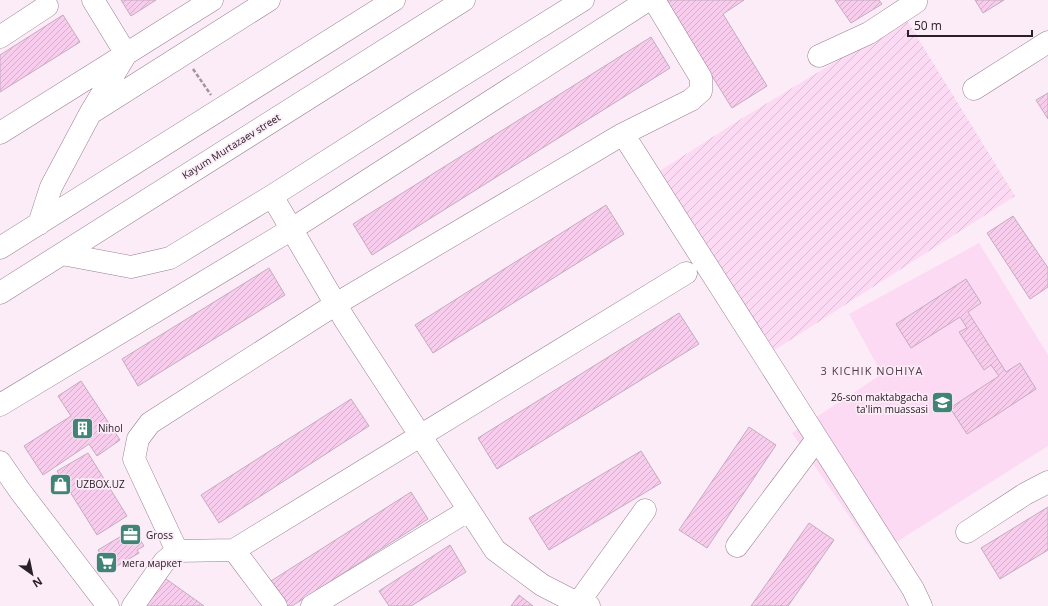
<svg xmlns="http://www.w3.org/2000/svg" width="1048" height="606" viewBox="0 0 1048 606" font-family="'Open Sans',sans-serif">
	<defs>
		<pattern id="industrial-furrows" width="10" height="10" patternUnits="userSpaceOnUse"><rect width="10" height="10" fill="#fcdaf3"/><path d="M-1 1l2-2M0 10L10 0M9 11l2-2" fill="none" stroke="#d8bbd0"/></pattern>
		<pattern id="building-hatch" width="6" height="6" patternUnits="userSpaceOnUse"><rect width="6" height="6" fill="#f8ccec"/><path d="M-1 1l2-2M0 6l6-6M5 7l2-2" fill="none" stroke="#d5afca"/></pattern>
	</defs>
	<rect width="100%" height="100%" fill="#fcecf7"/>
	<path fill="#fcdaf3" d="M979,243L1048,355V446L876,555L792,433L882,374L849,314Z"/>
	<path fill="url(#industrial-furrows)" d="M906,19L1015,196L770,353L658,172L741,119Z"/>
	<path fill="url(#building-hatch)" stroke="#c5abbe" d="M121,0H156L131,16Z
		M667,0H744L723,14L767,86L732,108L665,1Z
		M835,0H879L882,4L851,23Z
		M975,0H1004L983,13Z
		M63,15L80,42L0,92V55Z
		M651,37L670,68L372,255L353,224Z
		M1048,93V119L1036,100Z
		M606,205L624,234L433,353L415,325Z
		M1013,216L1048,268V287L1030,299L987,233Z
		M269,268L285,295L138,386L122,359Z
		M966,279L981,303L968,312L1006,372L1020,363L1036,389L967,434L950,408L999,376L991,365L984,370L959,332L967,328L960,317L911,348L896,324Z
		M679,313L699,344L497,469L478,438Z
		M81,381L120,440L97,456L89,444L43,475L24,446L71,416L58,396Z
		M351,399L369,426L219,523L201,495Z
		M749,427L776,445L707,548L679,530Z
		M641,451L661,483L549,550L529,518Z
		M88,453L127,516L97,535L57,471Z
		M411,492L428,519L292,606H287L271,581Z
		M1048,507V550L1000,579L981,548Z
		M809,523L834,540L788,606H751Z
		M133,529L144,546L137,550L139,553L110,570L98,550Z
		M450,545L466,572L411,606H389L379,591Z
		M162,576L204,606H146Z
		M519,595L533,606H511Z"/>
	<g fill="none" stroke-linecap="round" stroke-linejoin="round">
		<defs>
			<path id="minor" d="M0,37L47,6
				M819,56L869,33L916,2
				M974,89L1048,42
				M94,111L269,0
				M0,133L126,54L93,0
				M623,134L913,589L921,606
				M272,196L345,320L495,550L542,585L577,603L589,606
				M39,224L51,187L91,112L126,54L212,0
				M0,248L394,0
				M62,254L131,267L170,258L272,196L413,106L583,0
				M0,293L464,0
				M0,405L292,229L648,0
				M0,462L20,491L108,606
				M967,532L1025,494L1048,482
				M737,546L817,439
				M234,550L686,273
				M177,551L134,459L138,439L150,423L336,304L623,134L691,100L701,91V78L654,0
				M133,606L164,562L177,551L234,550L276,606
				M312,606L469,510
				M576,606L645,510"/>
		</defs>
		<use href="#minor" stroke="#977f90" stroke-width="23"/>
		<path stroke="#a1949d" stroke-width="2.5" stroke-dasharray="4 2" stroke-linecap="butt" d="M193,69L211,95"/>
		<use href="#minor" stroke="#fff" stroke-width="22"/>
	</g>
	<defs>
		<symbol id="school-square" viewBox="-11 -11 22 22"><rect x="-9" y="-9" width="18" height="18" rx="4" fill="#418477" stroke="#fcecf7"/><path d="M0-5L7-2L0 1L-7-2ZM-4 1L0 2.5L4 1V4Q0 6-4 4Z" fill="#fff"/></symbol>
		<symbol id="building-square" viewBox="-11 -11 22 22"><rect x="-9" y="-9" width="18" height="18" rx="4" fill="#418477" stroke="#fcecf7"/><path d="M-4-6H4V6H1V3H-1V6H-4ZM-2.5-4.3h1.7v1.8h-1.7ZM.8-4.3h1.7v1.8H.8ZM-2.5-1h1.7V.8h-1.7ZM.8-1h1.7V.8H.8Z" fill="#fff"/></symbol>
		<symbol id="shop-square" viewBox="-11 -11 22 22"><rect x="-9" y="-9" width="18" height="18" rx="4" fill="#418477" stroke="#fcecf7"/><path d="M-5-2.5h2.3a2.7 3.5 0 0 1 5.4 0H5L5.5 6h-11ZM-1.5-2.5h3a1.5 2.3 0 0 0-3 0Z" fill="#fff"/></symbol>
		<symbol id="office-square" viewBox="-11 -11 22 22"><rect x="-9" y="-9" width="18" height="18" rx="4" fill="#418477" stroke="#fcecf7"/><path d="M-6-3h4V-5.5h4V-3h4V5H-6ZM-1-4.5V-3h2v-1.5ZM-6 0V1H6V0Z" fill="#fff"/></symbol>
		<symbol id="supermarket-square" viewBox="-11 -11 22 22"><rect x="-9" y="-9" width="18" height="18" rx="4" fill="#418477" stroke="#fcecf7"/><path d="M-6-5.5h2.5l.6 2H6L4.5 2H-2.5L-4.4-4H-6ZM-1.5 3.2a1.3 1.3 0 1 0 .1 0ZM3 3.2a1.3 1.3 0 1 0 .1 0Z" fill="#fff"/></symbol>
	</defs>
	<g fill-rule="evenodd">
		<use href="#school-square" x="930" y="390" width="25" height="25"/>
		<use href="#building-square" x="70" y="416" width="25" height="25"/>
		<use href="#shop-square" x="48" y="472" width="25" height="25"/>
		<use href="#office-square" x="118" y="522" width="25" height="25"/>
		<use href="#supermarket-square" x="94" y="550" width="25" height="25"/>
	</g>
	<g text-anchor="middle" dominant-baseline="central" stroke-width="3.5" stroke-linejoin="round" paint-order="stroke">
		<g font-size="10" fill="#2a2027" stroke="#fcecf7">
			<text transform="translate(231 146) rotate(-32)">Kayum Murtazaev street</text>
		</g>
		<g font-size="10" fill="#2a2027" stroke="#fcecf7" text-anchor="start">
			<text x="928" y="397" text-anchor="end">26-son maktabgacha<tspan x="928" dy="12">ta'lim muassasi</tspan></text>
			<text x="98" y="428">Nihol</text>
			<text x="76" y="484">UZBOX.UZ</text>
			<text x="146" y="535">Gross</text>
			<text x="122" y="563">мега маркет</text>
		</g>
		<g font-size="11" letter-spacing="1" fill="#503a4a" stroke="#fcecf7">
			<text x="872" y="370">3 KICHIK NOHIYA</text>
		</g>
	</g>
	<g transform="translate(32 574) rotate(147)" stroke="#fcecf7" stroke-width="3" paint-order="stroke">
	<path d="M0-3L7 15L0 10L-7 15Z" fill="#2a2027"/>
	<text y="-6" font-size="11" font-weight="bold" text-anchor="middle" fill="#2a2027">N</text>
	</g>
	<path d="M908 30v6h124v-6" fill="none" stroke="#2a2027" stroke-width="2"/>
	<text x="914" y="30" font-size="12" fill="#2a2027" stroke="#fcecf7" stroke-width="3" paint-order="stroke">50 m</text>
</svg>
